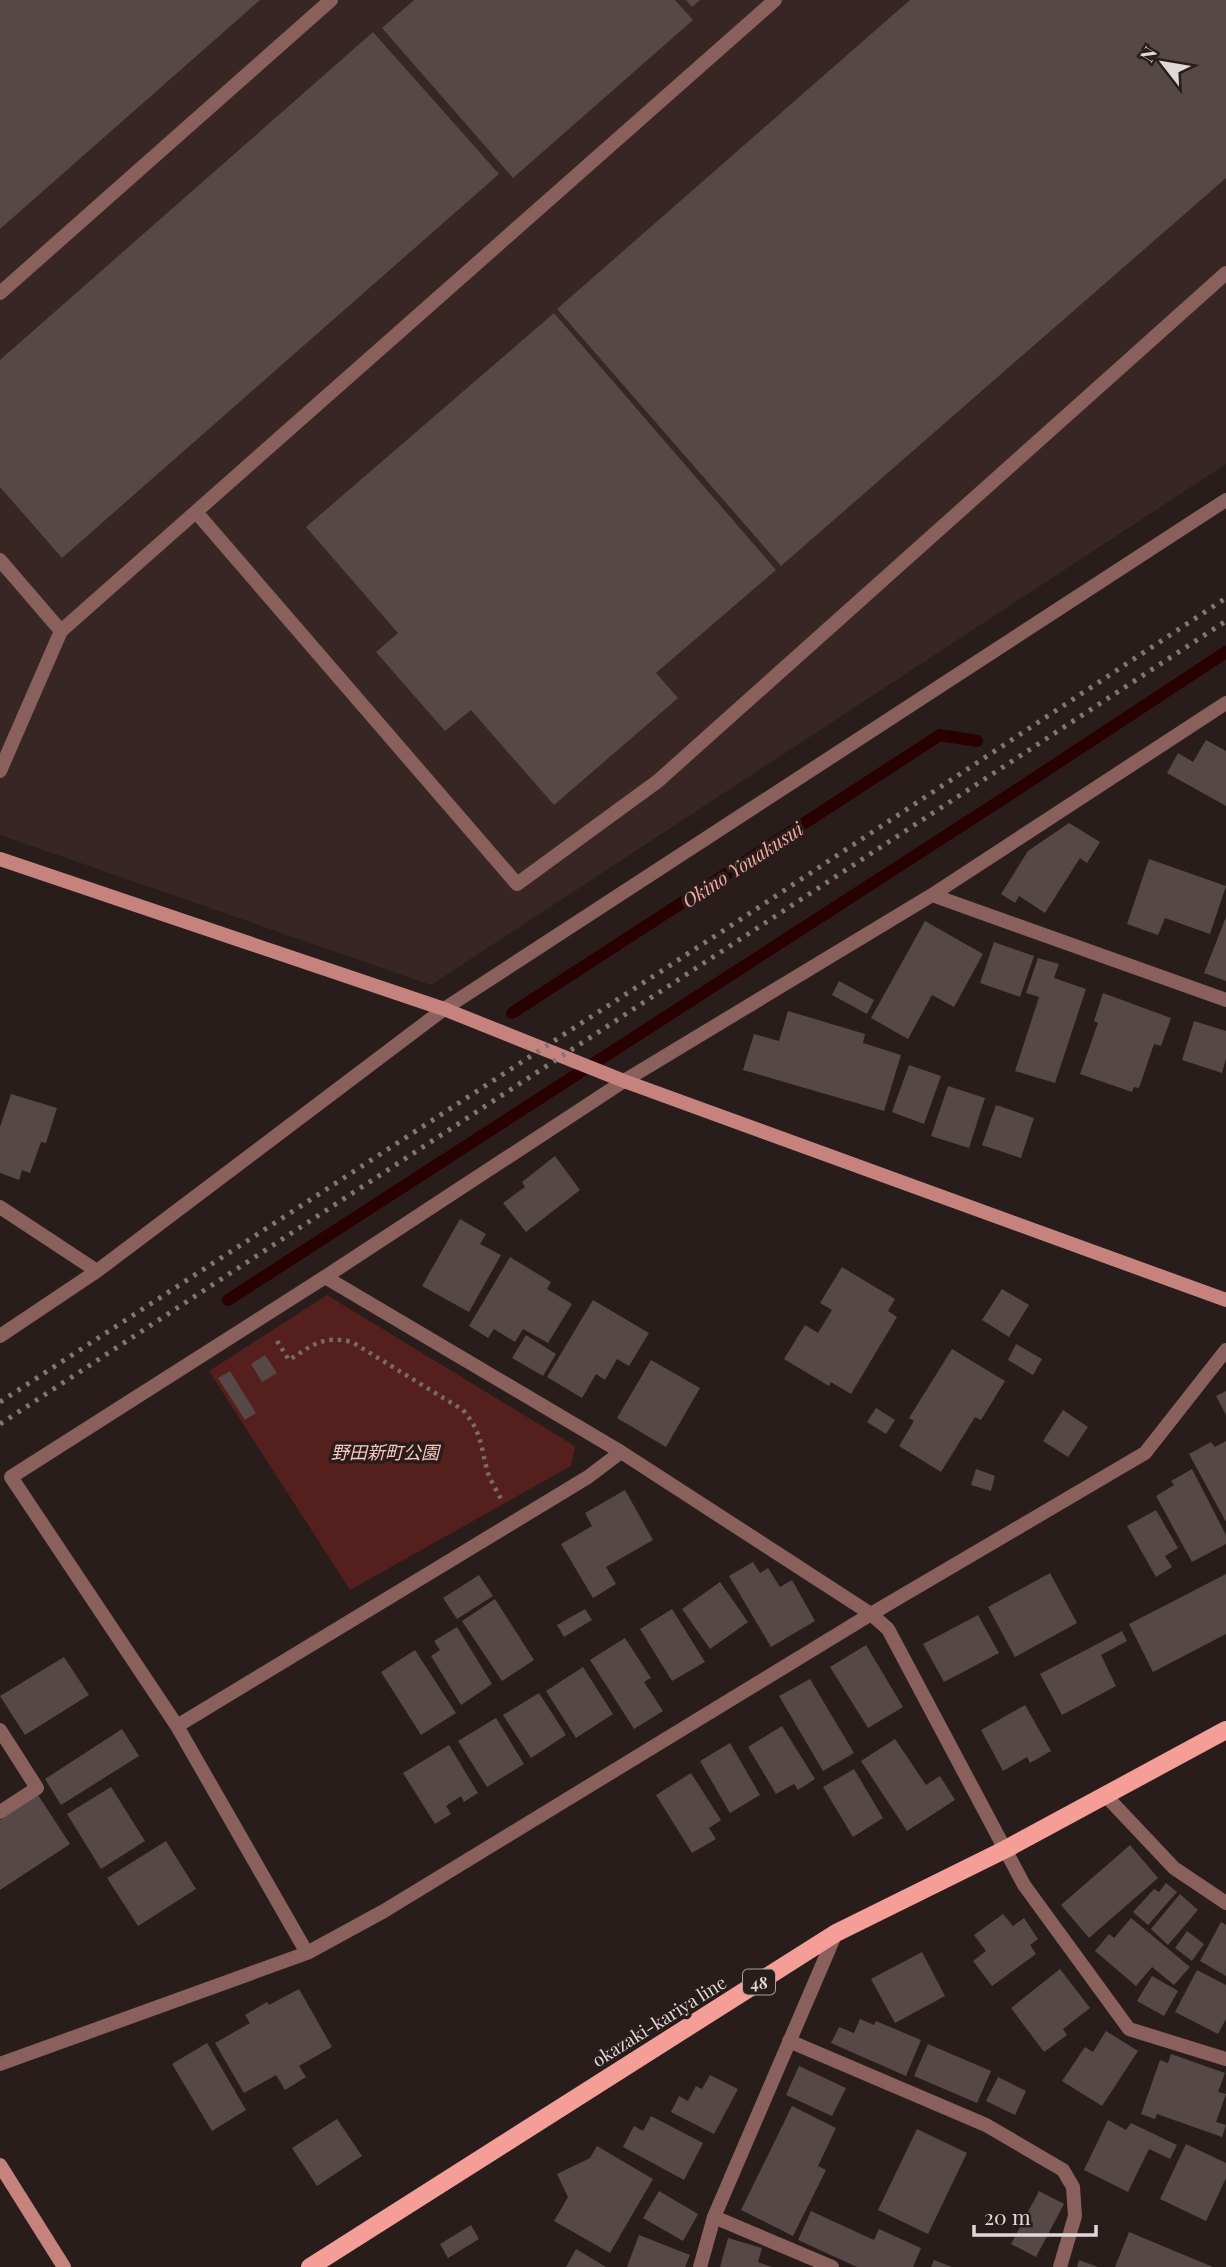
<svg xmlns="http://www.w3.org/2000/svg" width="1226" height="2267" viewBox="0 0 1226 2267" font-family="'Playfair Display','Noto Sans JP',serif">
	<rect width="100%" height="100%" fill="#281d1b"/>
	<path fill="#372624" d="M0,0H1226V464L431,985L0,835Z"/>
	<path fill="#541f1c" d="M327,1295L575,1446L571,1466L350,1590L209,1371Z"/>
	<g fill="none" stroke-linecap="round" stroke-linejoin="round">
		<path stroke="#290001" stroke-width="12" d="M512,1013L940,735L977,741
			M228,1300L1012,793L1226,652"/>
	</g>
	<path fill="#564847" d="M0,0H260L0,229Z
		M414,0H675L693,20L513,178L382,28Z
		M686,0H700L692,7Z
		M910,0H1226V178L781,566L557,309Z
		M373,32L499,174L62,558L0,487V360Z
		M554,313L776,570L656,673L678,698L554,805L471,710L445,731L376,652L398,633L306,527Z
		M1206,740L1226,751V806L1167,773L1178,753L1193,762Z
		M1069,823L1100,842L1087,863L1080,858L1045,913L1019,896L1015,903L1001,894L1028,851Z
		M1149,859L1226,886L1210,934L1165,918L1158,935L1127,924Z
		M1226,917V981L1204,973Z
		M925,921L983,954L954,1007L932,995L908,1039L871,1018Z
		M994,942L1034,956L1020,997L980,983Z
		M1038,958L1059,964L1054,978L1086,989L1055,1083L1015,1071L1039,997L1026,993Z
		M839,981L874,1000L867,1014L832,995Z
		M1103,993L1171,1018L1161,1046L1154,1044L1139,1088L1134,1087L1132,1092L1080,1074L1098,1023L1094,1021Z
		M788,1011L865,1034L863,1043L901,1055L884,1111L743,1070L754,1034L779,1041Z
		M1194,1021L1226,1031V1058L1222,1073L1182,1060Z
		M909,1065L941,1076L924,1124L892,1112Z
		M948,1086L985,1098L969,1148L931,1136Z
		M11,1094L57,1108L46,1143L41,1142L30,1173L22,1170L19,1180L0,1173V1127Z
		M996,1105L1034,1118L1021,1158L982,1145Z
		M555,1156L580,1190L526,1232L503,1203L525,1187L522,1182Z
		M460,1219L486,1234L480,1244L501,1255L469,1312L422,1286Z
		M510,1257L551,1282L547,1289L572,1304L548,1343L523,1329L515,1342L494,1329L488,1338L469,1326Z
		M842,1267L895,1299L888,1311L897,1317L851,1394L831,1382L829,1386L784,1359L805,1325L818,1333L832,1310L820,1303Z
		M1002,1289L1029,1305L1009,1337L982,1320Z
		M593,1300L649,1333L629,1366L617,1359L605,1380L596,1374L582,1398L547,1377Z
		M526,1335L556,1354L543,1376L512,1358Z
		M1016,1344L1042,1359L1033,1375L1008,1360Z
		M952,1349L1005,1381L981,1420L975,1417L941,1472L899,1446L914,1421L909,1418Z
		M265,1355L277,1373L262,1382L251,1364Z
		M651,1360L700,1388L666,1447L617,1418Z
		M230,1371L256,1413L245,1420L218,1378Z
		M1226,1391V1415L1216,1396Z
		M876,1408L895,1420L886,1434L867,1422Z
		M1063,1410L1088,1427L1068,1457L1043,1441Z
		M1226,1441V1522L1189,1454L1211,1442L1215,1447Z
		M976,1469L995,1476L991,1491L971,1485Z
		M1192,1469L1226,1535V1544L1192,1562L1156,1496L1174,1485L1171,1481Z
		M625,1490L653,1540L606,1567L616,1584L593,1598L561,1544L592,1526L585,1513Z
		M1156,1510L1178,1548L1165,1556L1172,1567L1156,1577L1127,1526Z
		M753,1562L760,1573L768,1568L780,1587L792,1580L815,1621L771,1647L729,1576Z
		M1050,1573L1077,1623L1015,1657L988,1607Z
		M1226,1574V1634L1153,1672L1129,1624Z
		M479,1575L493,1596L457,1619L443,1598Z
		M720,1582L748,1622L710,1649L682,1609Z
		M495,1599L534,1660L502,1681L462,1621Z
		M585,1609L592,1620L564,1637L557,1625Z
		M672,1609L705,1662L672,1681L640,1629Z
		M978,1615L999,1653L944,1682L923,1644Z
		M457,1627L492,1684L461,1705L431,1656L440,1650L434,1641Z
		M1122,1631L1127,1641L1101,1655L1116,1686L1062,1715L1040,1674Z
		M625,1638L651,1678L644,1682L663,1711L634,1729L590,1660Z
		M866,1645L903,1707L868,1728L830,1667Z
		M415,1650L456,1713L421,1735L381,1672Z
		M64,1657L89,1695L25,1735L0,1696Z
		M583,1667L613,1714L576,1738L546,1691Z
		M810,1679L854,1753L823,1771L779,1696Z
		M539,1693L566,1735L531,1758L503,1715Z
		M1025,1705L1051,1751L1030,1763L1027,1757L1003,1771L981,1730Z
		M496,1718L524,1764L487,1787L458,1741Z
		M782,1726L815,1779L798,1790L794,1784L776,1794L748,1747Z
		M122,1729L139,1756L61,1805L45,1779Z
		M895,1739L926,1785L940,1776L955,1800L907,1831L861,1761Z
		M730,1743L760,1795L730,1813L700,1761Z
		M449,1745L478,1793L464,1802L461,1796L446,1806L451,1814L435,1824L403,1773Z
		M854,1769L883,1818L853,1837L823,1787Z
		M691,1773L721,1820L709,1828L716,1839L692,1853L656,1795Z
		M111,1787L145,1841L101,1869L67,1814Z
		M38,1795L70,1844L0,1890V1820Z
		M166,1841L196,1889L138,1926L107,1878Z
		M1130,1845L1158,1878L1089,1938L1061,1905Z
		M1166,1883L1177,1892L1148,1925L1133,1912L1154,1889L1159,1892Z
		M1180,1894L1198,1910L1168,1945L1151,1929Z
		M1003,1914L1013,1926L1024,1918L1038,1939L1030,1945L1036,1954L992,1986L973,1961L986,1951L974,1935Z
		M1131,1918L1190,1967L1174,1985L1152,1967L1136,1986L1095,1951L1109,1934L1114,1938Z
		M1221,1922L1226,1925V1976L1200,1961Z
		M1187,1931L1204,1944L1192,1961L1175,1948Z
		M922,1952L945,1996L895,2023L871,1979Z
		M1060,1969L1090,2008L1063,2029L1067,2035L1044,2052L1011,2008Z
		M1197,1970L1226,1985V2019L1218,2034L1175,2012Z
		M1152,1976L1178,1991L1164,2016L1137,2001Z
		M299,1989L332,2047L299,2066L306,2077L285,2090L276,2075L244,2093L215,2043L250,2023L245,2015L267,2002L269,2005Z
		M860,2019L874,2025L876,2021L921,2040L906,2076L831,2043L839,2027L854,2033Z
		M1106,2031L1138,2051L1102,2106L1062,2081L1085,2047L1093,2052Z
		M207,2043L246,2110L212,2131L172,2064Z
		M928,2044L991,2071L977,2103L914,2076Z
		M1171,2054L1225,2073L1218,2092L1226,2094L1216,2122L1226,2125L1222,2137L1157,2114L1155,2119L1141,2114L1160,2060L1168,2063Z
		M799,2066L846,2088L832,2116L786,2095Z
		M710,2075L738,2089L714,2134L671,2112L679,2096L688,2101L696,2086L702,2089Z
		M998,2077L1026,2091L1015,2115L986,2101Z
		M792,2106L836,2128L818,2166L826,2170L793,2236L741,2210Z
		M651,2116L703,2143L684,2180L623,2147L634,2126L643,2131Z
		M337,2119L362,2156L317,2186L292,2148Z
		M1108,2120L1126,2130L1131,2123L1177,2145L1170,2159L1149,2149L1128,2192L1084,2170Z
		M917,2129L967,2153L928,2234L878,2210Z
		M1186,2144L1226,2163V2178L1206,2221L1160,2199Z
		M597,2146L653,2179L610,2253L554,2221L568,2197L557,2174L590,2158Z
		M659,2191L698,2214L683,2241L643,2218Z
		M1039,2191L1064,2204L1036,2257L1011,2244Z
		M811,2211L874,2240L879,2229L921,2248L913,2267H857L798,2240Z
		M471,2225L479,2239L448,2258L440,2244Z
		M1129,2232L1213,2267H1115Z
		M639,2235L690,2255L685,2267H627Z
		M728,2238L762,2248L758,2262L772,2267H720Z
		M576,2249L606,2267H566Z
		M934,2260L952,2267H931Z
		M1079,2260L1098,2267H1077Z"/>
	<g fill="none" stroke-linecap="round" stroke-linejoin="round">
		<path stroke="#756b69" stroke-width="4.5" stroke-dasharray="3.5 5" stroke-linecap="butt" d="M277,1341L289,1360C313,1345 322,1335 352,1342L463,1410C483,1434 480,1446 488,1473C491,1482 497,1491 501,1499"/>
		<path stroke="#89605b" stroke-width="14" d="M0,293L331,0
			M196,512L517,884L658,781L1226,273
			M0,560L61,631
			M0,771L61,631L775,0
			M714,2217L832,2267"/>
		<path stroke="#89605b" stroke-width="14" d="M932,895L1226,1000
			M0,1207L97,1271
			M325,1277L621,1452L871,1614L888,1629L1024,1885L1129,2029L1226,2059
			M0,1336L97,1271L444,1009L1226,500
			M177,1726L588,1477L621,1452
			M0,1730L37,1788L0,1812
			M1106,1796L1174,1868L1226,1903
			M307,1953L177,1726L11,1477L325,1277L624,1081L932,895L1226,703
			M789,2041L986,2125L1063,2170L1073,2187L1075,2216L1060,2267
			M0,2064L307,1953L384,1911L871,1614L1145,1453L1226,1350
			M700,2267L714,2217L836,1933"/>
		<path stroke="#c6837d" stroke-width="14" d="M0,859L444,1009L624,1081L1226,1300
			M0,2165L64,2267"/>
		<path stroke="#f59e97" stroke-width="18" d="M310,2267L836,1933L1006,1849L1226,1730"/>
		<path stroke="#807775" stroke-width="5" stroke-dasharray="3.5 7" stroke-linecap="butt" d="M0,1402L735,923L1226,598
			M0,1424L1226,621"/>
	</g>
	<g text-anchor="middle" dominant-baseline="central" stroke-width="7" stroke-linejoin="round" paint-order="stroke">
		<rect fill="#281d1b" stroke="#a9a09f" stroke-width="2" x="743" y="1969.5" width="32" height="25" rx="5"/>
		<g font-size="16" font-weight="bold" fill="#e0d8d7">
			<text x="759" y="1982">48</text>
		</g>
		<g font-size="18" font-style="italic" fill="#fac5c0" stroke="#281d1b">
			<text x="385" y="1452">野田新町公園</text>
		</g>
		<g font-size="18" fill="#e0d8d7" stroke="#281d1b">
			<text transform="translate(659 2021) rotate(-32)">okazaki-kariya line</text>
		</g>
		<g font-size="19" font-style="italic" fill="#f5a8a1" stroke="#281d1b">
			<text transform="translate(742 864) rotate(-33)">Okino Youakusui</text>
		</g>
	</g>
	<g transform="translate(1163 63) rotate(301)" stroke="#281d1b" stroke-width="5" paint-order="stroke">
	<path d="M0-5L12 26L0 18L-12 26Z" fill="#e0d8d7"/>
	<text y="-10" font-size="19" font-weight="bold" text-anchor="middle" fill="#e0d8d7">N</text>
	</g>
	<path d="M974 2225v10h122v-10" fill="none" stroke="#e0d8d7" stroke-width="3.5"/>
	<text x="984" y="2225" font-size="21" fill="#e0d8d7" stroke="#281d1b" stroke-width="5" paint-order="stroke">20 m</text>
</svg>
